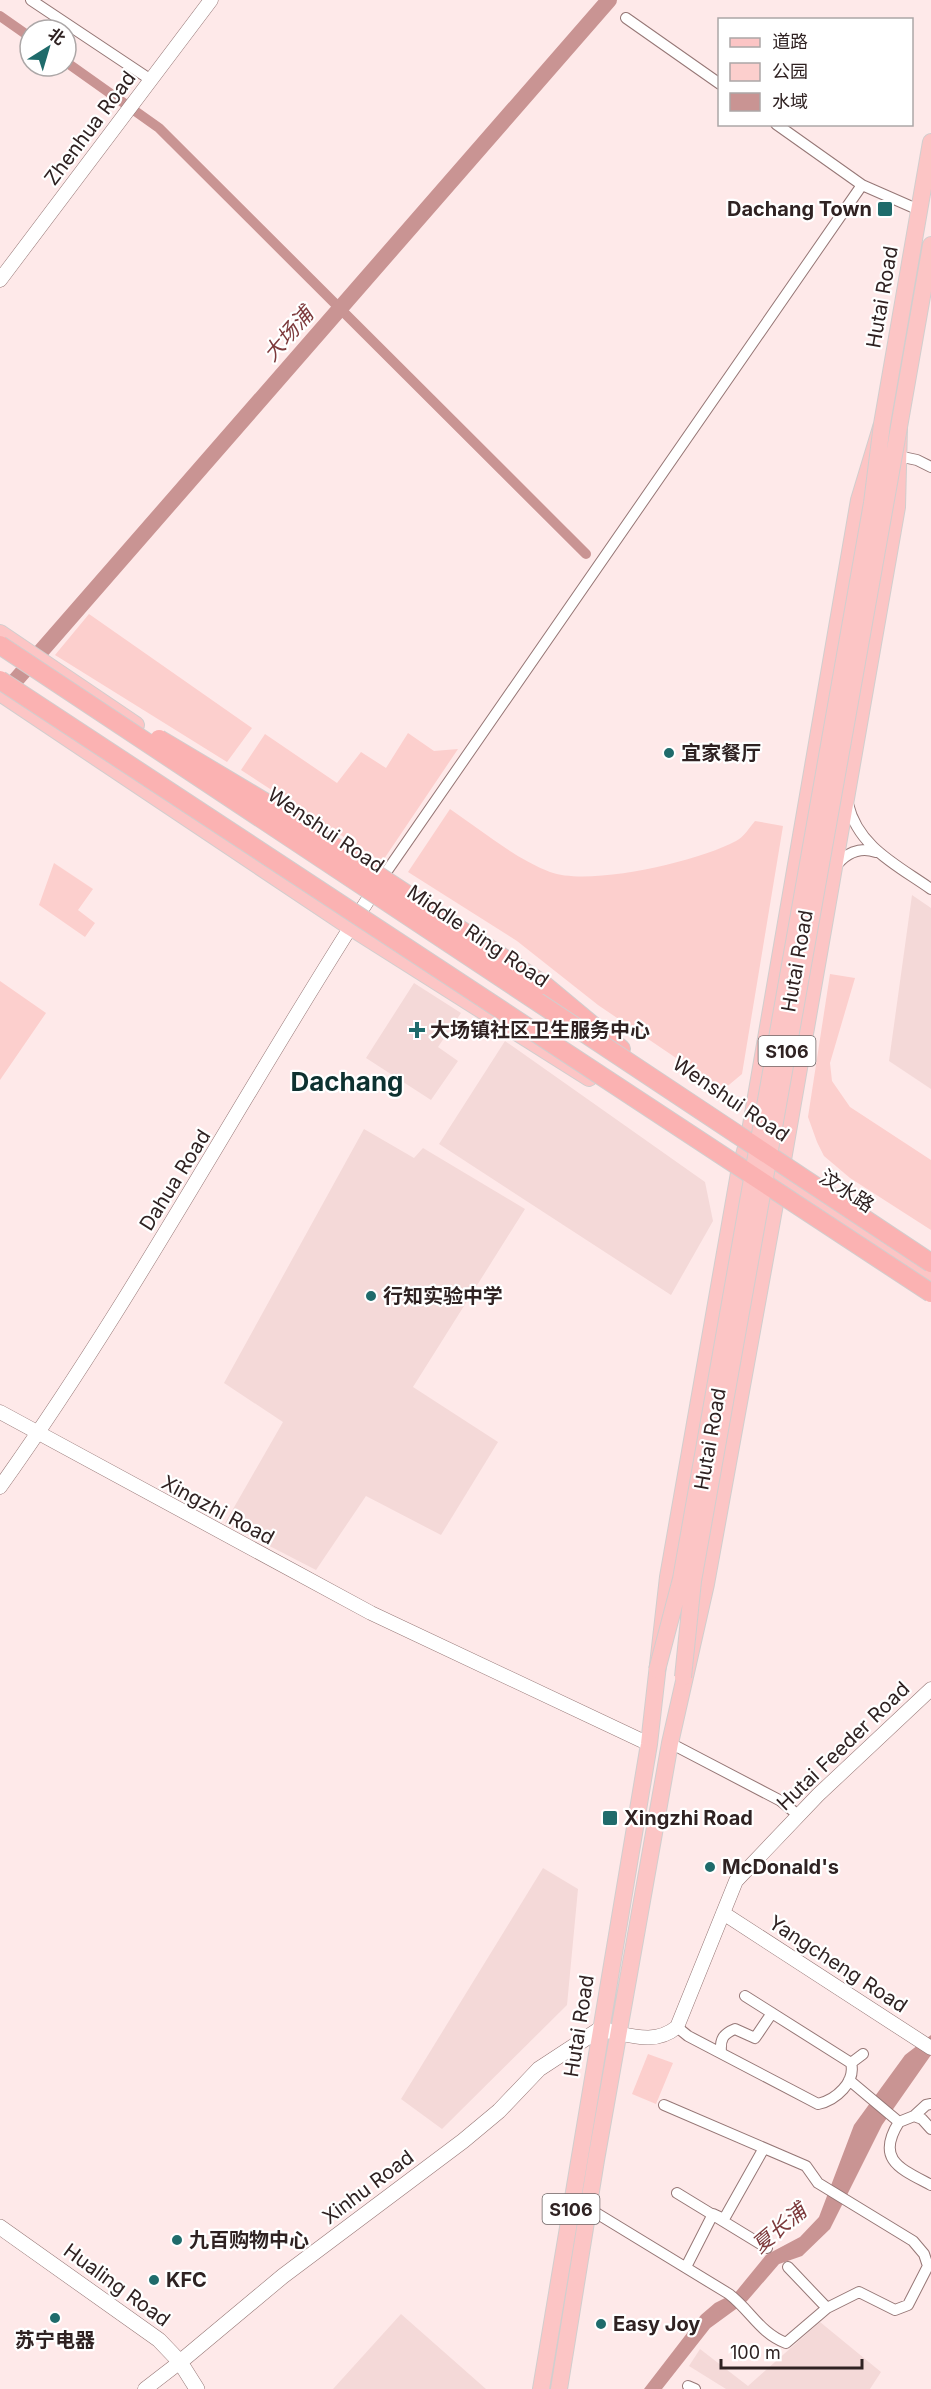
<svg xmlns="http://www.w3.org/2000/svg" width="931" height="2389" viewBox="0 0 931 2389" font-family="Inter,'Noto Sans SC',sans-serif">
	<rect width="100%" height="100%" fill="#fee9e9"/>
	<path fill="#f4d9d8" d="M912,895L931,908V1089L889,1061Z
		M414,983L461,1013L438,1047L458,1061L431,1100L366,1058Z
		M505,1041L705,1182L713,1221L671,1295L439,1144Z
		M364,1129L414,1158L423,1148L525,1209L413,1387L498,1442L441,1535L366,1496L316,1570L225,1523L283,1422L224,1383Z
		M543,1868L578,1889L567,2005L442,2129L401,2099Z
		M401,2314L486,2389H333Z
		M820,2322L881,2372L870,2389H726L689,2366L700,2349L748,2386Z"/>
	<path fill="#fccfcd" d="M89,614L252,728L227,762L55,655Z
		M408,733L434,751L458,749L382,862L241,770L265,734L337,783L361,752L386,768Z
		M450,809C481,830 514,858 550,872C590,887 699,861 736,841C744,837 749,828 755,821L783,826L742,1074L724,1089L707,1079L598,1005L517,941L408,872Z
		M54,863L93,889L78,910L95,923L85,937L39,905Z
		M830,974L855,978L830,1063L832,1081L850,1107L931,1160V1230L850,1178L824,1156L817,1142L808,1117Z
		M0,981L46,1013L0,1080Z
		M648,2054L673,2063L656,2104L632,2094Z"/>
	<path fill="#c99493" d="M931,2035V2055L882,2125L830,2229L802,2256L779,2264L747,2301L710,2328L662,2389H644L701,2315L715,2303L735,2293L766,2255L800,2237L819,2217L854,2125L905,2055Z"/>
	<g fill="none" stroke-linecap="round" stroke-linejoin="round">
		<path stroke="#c99493" stroke-width="10" d="M0,16L30,37
			M66,62L159,128L586,554"/>
		<path stroke="#c99493" stroke-width="16" d="M2,696L609,0"/>
		<defs>
			<path id="minor" d="M31,0L151,80
				M626,18L720,84
				M776,124L862,185L919,210
				M898,456L917,460L931,467
				M848,804C858,847 897,865 931,889
				M835,867C845,854 859,846 876,852
				M380,881L862,185
				M670,1743L781,1801L798,1815
				M677,2027L688,2036L818,2104C836,2100 856,2082 851,2063L745,1996
				M721,2052C720,2039 723,2034 735,2029L755,2038L772,2013
				M851,2063L863,2054
				M849,2080L899,2122C875,2160 901,2169 931,2185
				M914,2116L922,2119L931,2129
				M899,2122L914,2116L926,2105L931,2104
				M677,2193L767,2248
				M588,2208L729,2294C751,2311 760,2333 786,2343L827,2308L859,2292L895,2310L908,2305L928,2266L924,2254L913,2241L818,2183L806,2166L664,2105
				M686,2267L713,2214L724,2219L764,2148
				M788,2267L827,2308
				M688,2386L695,2389"/>
			<path id="tertiary" d="M0,280L211,0
				M0,1412L371,1613L649,1744
				M0,1487C137,1295 247,1086 375,889
				M723,1913L931,2048
				M618,2033C639,2038 659,2042 677,2027L736,1881L818,1795L931,1689
				M145,2389L180,2362"/>
			<path id="secondary" d="M0,2227L159,2340L180,2362L197,2389
				M180,2362L283,2276L463,2141L499,2111L539,2069L600,2029L609,2031"/>
			<path id="primary" d="M0,633L136,725
				M0,693L350,927L589,1078
				M779,1181L931,1282
				M541,2389L649,1744L668,1577L739,1173L749,1137L859,500L882,424L931,142
				M559,2389L596,2160L670,1743L706,1584L783,1160L867,678L897,507L899,427L931,245"/>
			<path id="trunk" d="M544,985L621,1049"/>
		</defs>
		<use href="#minor" stroke="#967776" stroke-width="12"/>
		<use href="#tertiary" stroke="#967776" stroke-width="15"/>
		<use href="#secondary" stroke="#967776" stroke-width="16"/>
		<use href="#primary" stroke="#d1cece" stroke-width="18"/>
		<use href="#trunk" stroke="#d1cece" stroke-width="20"/>
		<use href="#minor" stroke="#fff" stroke-width="10"/>
		<use href="#tertiary" stroke="#fff" stroke-width="14"/>
		<use href="#secondary" stroke="#fff" stroke-width="15"/>
		<use href="#primary" stroke="#fcc5c5" stroke-width="16"/>
		<use href="#trunk" stroke="#fbb2b2" stroke-width="18"/>
		<defs>
			<path id="primary-bridge" d="M657,1670L681,1579L872,503L882,424
				M683,1677L693,1581L899,427"/>
			<path id="trunk-bridge" d="M0,645L931,1263
				M0,680L931,1293
				M159,739L288,816L544,985"/>
		</defs>
		<use href="#primary-bridge" stroke="#d1cece" stroke-width="18" stroke-linecap="butt"/>
		<use href="#trunk-bridge" stroke="#d1cece" stroke-width="20" stroke-linecap="butt"/>
		<use href="#primary-bridge" stroke="#fcc5c5" stroke-width="16"/>
		<use href="#trunk-bridge" stroke="#fbb2b2" stroke-width="18"/>
	</g>
	<g fill="#1f6b6b" stroke="#fff" stroke-width="2">
		<rect x="877" y="201" width="16" height="16" rx="3"/>
		<circle cx="669" cy="753" r="6"/>
		<path d="M414 1021h6v6h6v6h-6v6h-6v-6h-6v-6h6z"/>
		<circle cx="371" cy="1296" r="6"/>
		<rect x="602" y="1810" width="16" height="16" rx="3"/>
		<circle cx="710" cy="1867" r="6"/>
		<circle cx="177" cy="2240" r="6"/>
		<circle cx="154" cy="2280" r="6"/>
		<circle cx="55" cy="2318" r="6"/>
		<circle cx="601" cy="2324" r="6"/>
	</g>
	<g text-anchor="middle" dominant-baseline="central" stroke-width="4.5" stroke-linejoin="round" paint-order="stroke">
		<g fill="#fff" stroke="#6d6464" stroke-width="1.5">
			<rect x="758.5" y="1036" width="57" height="30" rx="4.5"/>
			<rect x="542.5" y="2194" width="57" height="30" rx="4.5"/>
		</g>
		<g font-size="18" font-weight="bold" fill="#2f2222">
			<text x="787" y="1051">S106</text>
			<text x="571" y="2209">S106</text>
		</g>
		<g font-size="20" fill="#2f2222" stroke="#fff">
			<text transform="translate(90 128) rotate(-53)">Zhenhua Road</text>
			<text transform="translate(882 297) rotate(-80)">Hutai Road</text>
			<text transform="translate(326 830) rotate(34)">Wenshui Road</text>
			<text transform="translate(478 936) rotate(34)">Middle Ring Road</text>
			<text transform="translate(797 961) rotate(-80)">Hutai Road</text>
			<text transform="translate(731 1099) rotate(34)">Wenshui Road</text>
			<text transform="translate(175 1180) rotate(-58)">Dahua Road</text>
			<text transform="translate(847 1191) rotate(33)">汶水路</text>
			<text transform="translate(710 1439) rotate(-80)">Hutai Road</text>
			<text transform="translate(218 1510) rotate(28)">Xingzhi Road</text>
			<text transform="translate(843 1746) rotate(-44)">Hutai Feeder Road</text>
			<text transform="translate(838 1964) rotate(33)">Yangcheng Road</text>
			<text transform="translate(579 2026) rotate(-81)">Hutai Road</text>
			<text transform="translate(368 2187) rotate(-37)">Xinhu Road</text>
			<text transform="translate(117 2285) rotate(36)">Hualing Road</text>
		</g>
		<g font-size="20" font-weight="bold" fill="#2f2222" stroke="#fff" text-anchor="start">
			<text x="872" y="209" text-anchor="end">Dachang Town</text>
			<text x="681" y="753">宜家餐厅</text>
			<text x="430" y="1030">大场镇社区卫生服务中心</text>
			<text x="383" y="1296">行知实验中学</text>
			<text x="624" y="1818">Xingzhi Road</text>
			<text x="722" y="1867">McDonald's</text>
			<text x="189" y="2240">九百购物中心</text>
			<text x="166" y="2280">KFC</text>
			<text x="613" y="2324">Easy Joy</text>
			<text x="55" y="2340" text-anchor="middle">苏宁电器</text>
		</g>
		<g font-size="21" font-style="italic" fill="#7d3a3c" stroke="#fff">
			<text transform="translate(288 334) rotate(-49)">大场浦</text>
			<text transform="translate(779 2228) rotate(-40)">夏长浦</text>
		</g>
		<g font-size="26" font-weight="bold" fill="#0d3130" stroke="#fff">
			<text x="347" y="1081">Dachang</text>
		</g>
	</g>
	<rect x="718" y="18" width="195" height="108" fill="#ffffff" stroke="#aca7a7" stroke-width="1.5"/>
	<rect x="730" y="38" width="30" height="9" fill="#fcc5c5" stroke="#aca7a7" stroke-width="1.5"/>
	<text x="772" y="48" font-size="18" fill="#2f2222">道路</text>
	<rect x="730" y="63" width="30" height="18" fill="#fccfcd" stroke="#aca7a7" stroke-width="1.5"/>
	<text x="772" y="78" font-size="18" fill="#2f2222">公园</text>
	<rect x="730" y="93" width="30" height="18" fill="#c99493" stroke="#aca7a7" stroke-width="1.5"/>
	<text x="772" y="108" font-size="18" fill="#2f2222">水域</text>
	<g transform="translate(48 48) rotate(37)"><circle r="28" fill="#ffffff" stroke="#aca7a7" stroke-width="1.5"/>
	<path d="M0-4.5L10 22L0 15L-10 22Z" fill="#1f6b6b"/>
	<text y="-9" font-size="16" font-weight="bold" text-anchor="middle" fill="#2f2222">北</text>
	</g>
	<path d="M721 2359v9h141v-9" fill="none" stroke="#2f2222" stroke-width="3"/>
	<text x="730" y="2359" font-size="18" fill="#2f2222" stroke="#ffffff" stroke-width="4.5" paint-order="stroke">100 m</text>
</svg>
